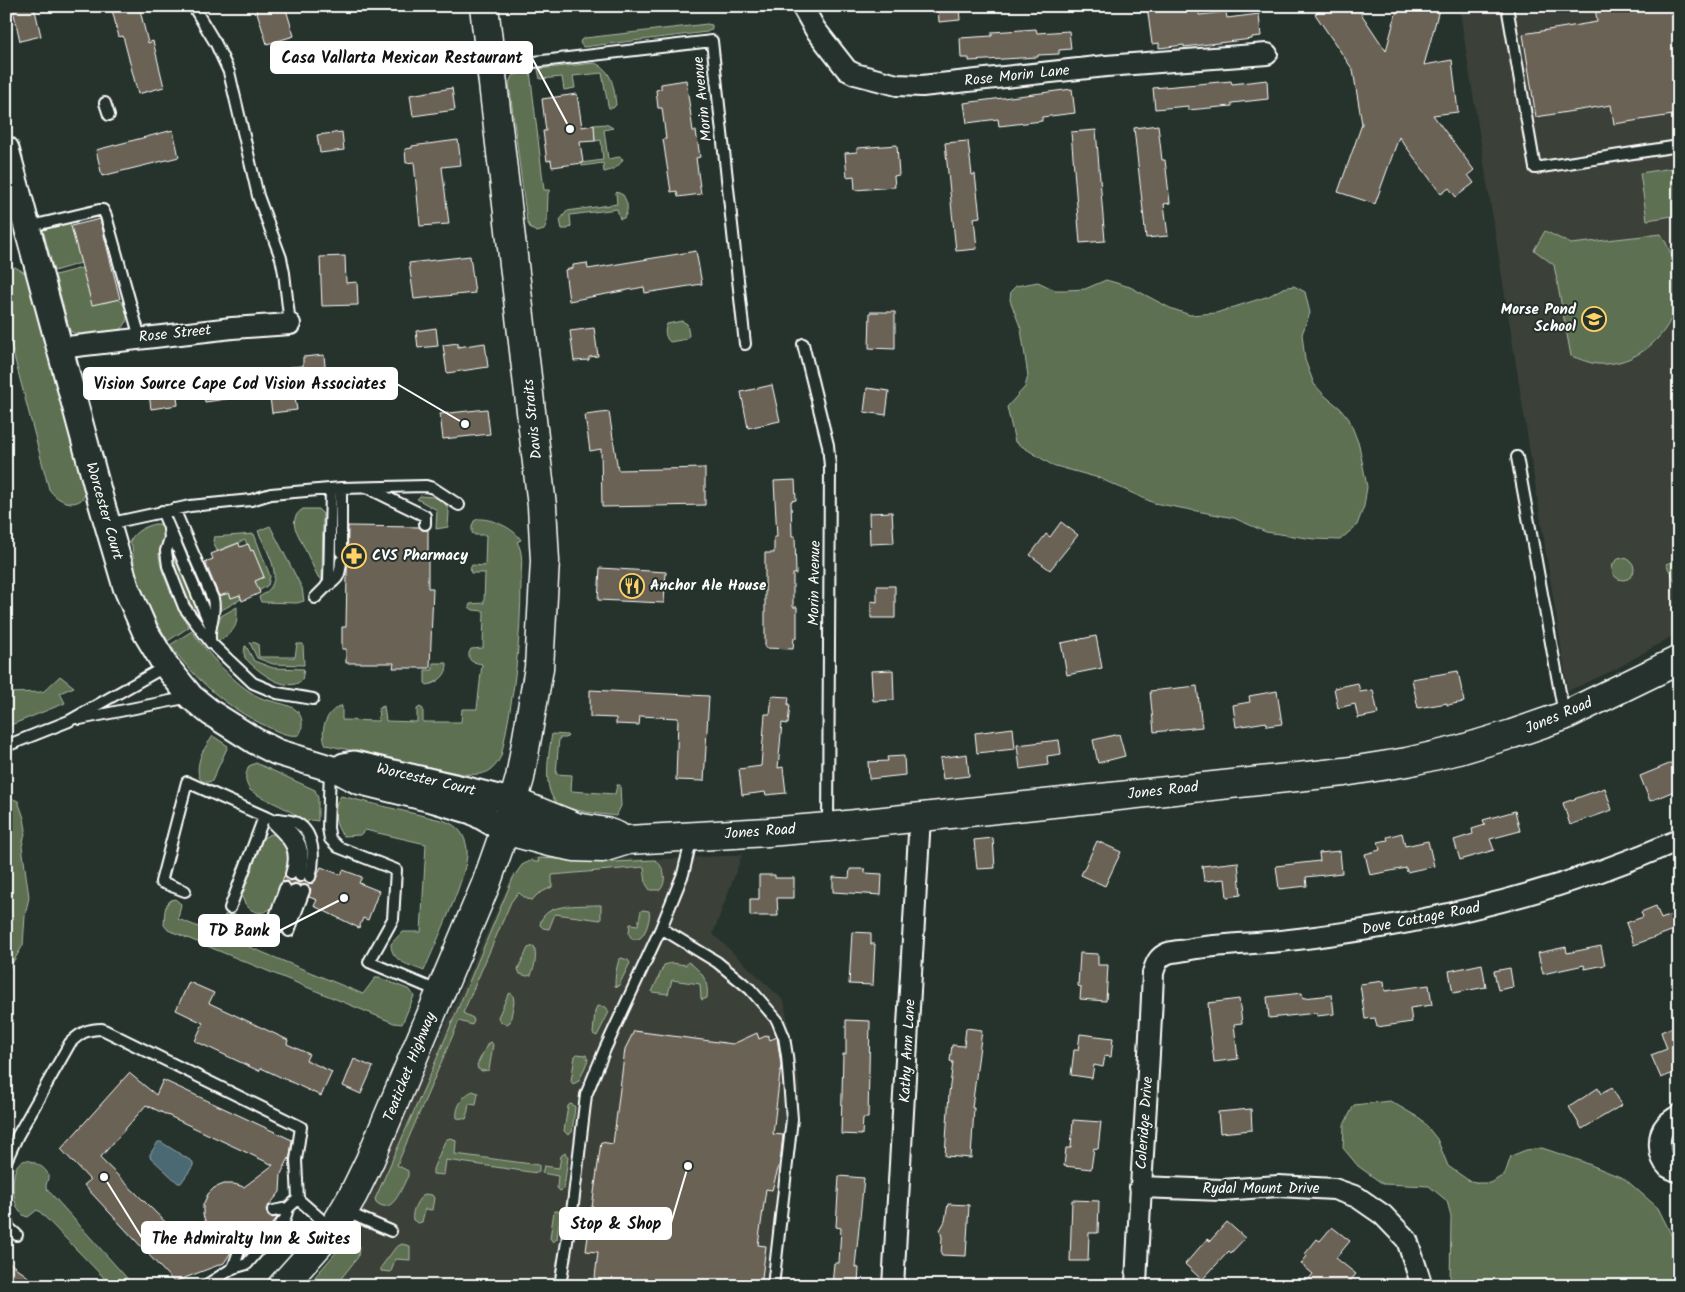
<svg xmlns="http://www.w3.org/2000/svg" width="1685" height="1292" viewBox="0 0 1685 1292" font-family="Kalam,sans-serif">
	<rect width="100%" height="100%" fill="#26332d"/>
	<filter id="ink" filterUnits="userSpaceOnUse"><feTurbulence type="fractalNoise" baseFrequency=".02" numOctaves="2"/><feDisplacementMap in="SourceGraphic" scale="10" xChannelSelector="R" yChannelSelector="G"/><feConvolveMatrix kernelMatrix="1 2 1 2 8 2 1 2 1" color-interpolation-filters="sRGB"/></filter>
	<g filter="url(#ink)">
		<path fill="#3b4139" d="M1459,6H1679V632L1616,669L1568,691Z
			M742,855L713,934L784,1001L800,1088L781,1286H313L342,1255L513,875L523,864L533,858L541,857L669,859Z"/>
		<path fill="#5d6f51" stroke="#aeb7a8" d="M707,24L712,25V29L707,32L583,47L580,43L581,40L585,38Z
			M595,63C613,71 614,88 616,105L613,108H609L608,105L602,73L573,76L575,88L564,90L562,77L540,79L538,69Z
			M528,71H530L544,190H550L548,193L547,222L544,230L537,232L531,229L527,222L509,83L512,76Z
			M606,124L613,128L604,130L608,159L619,157L623,159C618,168 613,170 604,172L603,163L582,166L581,163L603,160L601,140L595,141L594,125Z
			M1679,167V215L1647,220L1640,173Z
			M617,192L623,195C628,203 629,210 624,218L620,219L617,209L570,215L571,226L568,229H562L560,220L567,211L617,204L616,193Z
			M70,223L81,263L54,271L43,230Z
			M1545,231L1571,244L1661,234C1673,254 1681,276 1677,300C1671,336 1635,367 1597,364C1589,363 1580,359 1571,356L1554,265L1534,250Z
			M15,267L27,274L86,492C80,511 57,502 49,489L6,326V268Z
			M82,268L103,303L119,299C129,311 131,322 118,332C104,334 82,339 70,331L55,275Z
			M1106,280L1130,287L1170,308L1190,315L1216,313L1228,309L1269,296L1283,288L1294,286L1305,292L1310,313L1302,334L1305,360L1314,384L1325,396L1340,408L1349,419L1359,445L1367,487L1364,506L1357,525L1340,540L1314,539L1266,532L1234,518L1154,503L1099,478L1052,465L1015,442L1007,407L1025,387L1028,376L1021,329L1010,300L1011,291L1016,286L1038,282L1055,290H1066L1085,289Z
			M682,321L687,324L689,335L687,339L670,342C665,338 664,330 667,324Z
			M420,496L435,497L445,503L449,512L448,527L436,529L437,510L417,499Z
			M303,509H318L323,514L322,580L318,577L295,528C293,520 296,513 303,509Z
			M478,519C491,518 514,528 521,540L517,542C524,553 521,568 521,580C521,640 514,698 501,756C492,775 482,775 462,774L326,745C319,731 326,712 340,706H342V720L378,721L379,708L384,706L386,721L417,722V709L420,707L423,709V722H461L462,709H477L482,664C474,662 468,663 469,653L471,649L483,648L484,611L473,610L469,607L470,604L484,603L485,573H471L470,569L472,565L485,566L486,535H475L472,533V526L474,521Z
			M154,524H160L165,529C165,539 159,546 159,556C160,572 180,614 189,627L168,641C151,613 133,578 132,545L129,543C134,532 142,528 154,524Z
			M270,526L302,588L304,601L297,603L261,602L259,597C289,582 267,553 258,531Z
			M254,534L270,576L268,585L259,591L255,581L264,577L253,551H251L248,544H247L245,540L217,551L213,541L214,537Z
			M173,551L200,614L198,617L196,616L178,577L172,553Z
			M1612 569a11 11 0 1 1 22 0a11 11 0 1 1-22 0Z
			M1679,559V589L1666,564Z
			M214,588L219,596L229,593L231,598L239,595L241,599L220,611V604Z
			M237,607C237,620 238,628 226,636C222,639 220,641 216,641L215,634L221,616Z
			M192,631C206,652 236,686 259,697C269,702 288,703 296,710C303,716 304,727 299,735C288,737 276,731 266,726C226,707 196,680 170,645Z
			M253,642L258,644L259,657H295L297,644H303L304,665L273,664L257,658L250,643Z
			M245,646H246L254,661L273,668L304,669L302,680C287,695 256,670 245,658L244,653Z
			M433,663H447C448,675 438,683 427,685L425,683V670H433Z
			M60,676L74,687L60,693L65,703L6,727V693L43,692Z
			M552,734L567,735L568,736L566,738H559L556,774L572,775L571,791L615,794L617,785H620L621,806L616,816C602,814 566,811 556,802C542,788 549,751 552,734Z
			M213,736L228,746L212,781C194,787 197,764 202,753C205,747 209,742 213,736Z
			M256,763L315,790L318,798V821L312,820L308,821L306,825C292,807 268,803 250,790C244,781 245,775 249,766Z
			M6,796L18,801L24,818L26,830L22,846L29,897L25,916L23,945L6,974Z
			M341,796L445,821C458,826 465,834 467,849C470,872 434,946 424,971C410,965 391,962 391,944L402,932H421L426,844L365,830L360,835L344,836C334,828 332,805 341,796Z
			M271,834C307,842 280,888 271,908C260,918 245,910 242,896L263,838Z
			M538,858L615,862L655,860C664,866 668,881 660,890H650L646,884L644,867L552,875V887L538,894L532,900L527,899L519,893L517,894L511,902L463,1013L473,1018L474,1021L472,1025L459,1021L397,1165L408,1171V1176C401,1188 393,1217 376,1202L375,1199L429,1077L513,878L522,865L532,860L534,862H539Z
			M175,899L181,904L178,919L217,934L225,915L228,914L237,915L240,922L235,941L363,994L375,978H380L410,990L414,996L402,1024L394,1023L168,930L164,925C165,915 163,901 175,899Z
			M597,905H601V920L555,914L549,929L543,928L540,925C543,902 580,906 597,905Z
			M643,910L649,911C651,917 646,934 640,938C637,940 635,939 632,939L629,934L630,924L638,925L641,911Z
			M534,946C537,955 535,967 531,975L527,976L520,974L518,969L528,948Z
			M621,958L628,960L630,963L618,987L615,986C615,977 616,968 619,960Z
			M688,962C702,971 709,981 707,998L702,1000L701,998L700,984L672,980L668,994L652,992L664,965L672,963L686,965Z
			M510,993L513,995L514,1002L510,1022L507,1024L500,1022L498,1017L508,995Z
			M597,1006L606,1007L609,1012L597,1036L593,1034L595,1011Z
			M491,1042L493,1045L489,1070L482,1071L478,1069L477,1065L488,1043Z
			M577,1054L586,1055L588,1060L579,1081L573,1084L571,1081L575,1056Z
			M473,1091L478,1093L476,1105L469,1104L467,1116L466,1119L457,1118C455,1107 464,1094 473,1091Z
			M1390,1101L1421,1119L1437,1139L1448,1166L1468,1180L1479,1183H1491L1505,1174L1511,1156L1526,1150L1542,1148L1581,1161L1625,1179L1658,1208L1677,1246L1676,1269L1679,1276V1286H1450L1451,1216L1447,1201L1429,1186L1383,1184L1358,1166L1343,1148L1344,1125L1354,1105Z
			M570,1104L573,1105L575,1107L572,1132L568,1135L564,1131L568,1106Z
			M451,1138L454,1139L456,1141L455,1154L539,1165V1172L537,1173L446,1160L444,1175L433,1174V1169L445,1141L447,1139Z
			M565,1153L568,1157L564,1189L560,1191L557,1188L558,1176L542,1173L544,1166L559,1168L561,1156Z
			M27,1160C34,1162 47,1168 48,1175C49,1180 45,1184 46,1188L134,1286H112L39,1211L37,1210L28,1217C12,1215 10,1178 17,1166C19,1162 23,1161 27,1160Z
			M425,1194L432,1195L434,1198L432,1210L425,1209L422,1222L418,1223L413,1220C411,1211 418,1198 425,1194Z
			M554,1211H558L560,1214L557,1239L553,1242L550,1238Z
			M354,1241L359,1246L358,1257L335,1286H307L345,1242Z
			M402,1244L410,1246V1260L395,1259L391,1272L381,1271V1267L396,1247Z"/>
		<path fill="#4c6972" stroke="#94a5aa" d="M158,1142H161L193,1162V1166L181,1183H178L150,1157V1154Z"/>
		<path fill="#6b6255" stroke="#fff" fill-rule="evenodd" d="M26,6H34L41,36L20,41L13,10Z
			M111,6H139L148,43L153,41L164,87L138,94L123,36L119,37Z
			M255,6H285L294,36L267,44Z
			M938,6H959L960,20L939,22Z
			M1147,6H1199V15L1226,12L1227,18L1259,14L1261,36L1252,37V39L1184,47V45L1159,48V43L1152,44Z
			M1326,6H1356L1386,51L1398,6H1440L1424,65L1452,60L1458,112L1433,115L1474,170L1468,175L1474,183L1456,197L1449,188L1441,194L1399,137L1375,204L1338,192L1362,124L1353,70L1315,14Z
			M1595,6H1679V114L1614,124L1611,105L1536,117L1523,34L1597,22Z
			M1036,29L1037,33L1069,31L1071,49L1059,50V54L1038,55V57L969,61V58H961L960,38L992,36V32Z
			M686,80L693,131H696L700,157L696,158L701,194L678,197L677,191L671,192L663,139H666L662,108H658L656,90L661,89V84Z
			M1267,80L1268,99L1232,103V106L1188,110V106L1155,109L1153,88L1231,81L1232,84Z
			M452,88L455,110L413,116L410,95Z
			M1072,89L1075,113L1042,117V121L999,126L998,119L967,123L964,103Z
			M577,94L582,127L594,125L595,141L580,142L583,163L552,167L551,160L547,161L543,131H546L542,99Z
			M1158,125L1162,160H1165L1170,203L1164,204L1168,236L1146,238L1134,128Z
			M173,130L179,157L102,176L96,150Z
			M1096,130L1105,241L1080,243L1071,132Z
			M342,132L344,150L320,153L317,135Z
			M458,140L461,165L442,167L449,224L420,226L414,162L406,163L405,149L412,148V146Z
			M968,141L972,175L975,174L980,217L974,218L977,249L956,251L945,143Z
			M897,145L899,175L894,176L895,187L855,190L854,176L847,177L845,153L857,152V148Z
			M100,219L120,299L92,305L71,226Z
			M696,251L702,284L645,293L644,287L569,301L565,270L573,268V265L587,263L588,269Z
			M345,256L346,283L357,282L358,305L322,306L320,257Z
			M470,256L475,293L414,299L409,263Z
			M870,312H895V349L869,348Z
			M436,328L438,346L418,348L416,331Z
			M594,328L598,356L589,357V360L574,361L570,331Z
			M458,343V347L485,343L488,367L447,373L443,345Z
			M324,355L327,388L294,391L297,410L272,413L269,390L290,387L289,367L303,366V357Z
			M229,374L233,398L205,402L201,377Z
			M175,382L178,405L151,409L148,386Z
			M772,385L780,421L748,428L741,392Z
			M867,388L889,391L886,415L864,412Z
			M487,409L490,434L443,439L440,414Z
			M609,412L618,470L705,468V505L602,507L601,449L590,451L585,415Z
			M795,480L796,500L791,501L792,536H795L796,574H793V607H797V638H794L793,649L765,648V553H774V537H777L774,481Z
			M892,512L894,543L870,544L869,513Z
			M1061,522L1078,535L1050,570L1030,555L1046,534L1050,537Z
			M348,526L419,527L422,530H428V588H433L430,668H393L394,663H346V649H342V627H346Z
			M239,543L240,547L248,544L251,551L253,550L264,577L255,581L260,593L242,601L240,595L231,598L229,593L219,596L205,562L213,559L211,554Z
			M600,568L666,572L664,603L598,600Z
			M877,586H895V618H871V601L877,602Z
			M1096,636L1102,668L1067,675L1061,643Z
			M893,670L894,700L873,701L871,671Z
			M1458,671L1464,702L1447,705V703L1418,708L1412,679Z
			M1358,683L1360,692L1373,690L1378,714L1358,718L1355,704L1338,708L1334,688Z
			M1197,686L1202,727L1154,732L1150,691Z
			M590,690L709,696L704,781L676,780L678,718L640,716L639,725L616,724V718L590,717Z
			M1277,691L1282,724L1267,726L1266,722L1236,727L1233,705L1250,702L1249,696Z
			M772,696L789,697L788,705H790L788,724L782,723L778,768L783,767L786,793L766,795L765,792L742,795L739,769L761,766L765,714H770Z
			M1013,728L1015,749L977,753L975,733Z
			M1119,734L1125,756L1098,763L1093,740Z
			M1059,740L1061,754L1047,756L1048,765L1020,769L1017,745Z
			M967,754L969,776L943,779L940,758Z
			M904,756L905,775L869,779L868,762L888,761L887,757Z
			M1679,760V789L1650,801L1640,776Z
			M1605,788L1612,810L1570,825L1563,803Z
			M1515,811L1520,831L1490,839L1494,850L1460,860L1454,840L1473,834L1472,829L1485,825L1483,820Z
			M1402,833L1405,846L1428,841L1434,866L1407,872L1406,868L1370,875L1365,854L1380,850L1378,842L1388,840L1387,837Z
			M993,838L995,868L977,869L974,840Z
			M1097,841L1121,852L1105,886L1081,875Z
			M1340,851L1342,873L1306,877L1307,886L1279,889L1276,866L1320,861L1319,853Z
			M1238,862L1241,895L1227,897L1225,879L1204,881L1202,866Z
			M321,867L341,875L343,870L362,877L359,883L379,891L368,920L363,918L359,928L314,906L317,900L309,897L311,889L307,885H300L295,883L291,885L287,881L282,882L284,876L290,881L294,880L299,883L305,881L308,884L312,883L315,881Z
			M850,869H865V873L882,874L881,895L833,892V877L849,878Z
			M759,875H775V878H794V898H777L778,916H750V899H759Z
			M1656,906L1661,919L1679,912V928L1634,945L1626,923L1643,917L1641,912Z
			M852,932L871,933V944H875L873,985L849,984Z
			M1601,946L1605,965L1585,969L1584,965L1543,974L1538,953L1566,947L1567,953Z
			M1080,953L1098,954V965H1108L1106,1001L1080,999L1081,987L1078,986Z
			M1482,964L1486,987L1453,993L1449,971Z
			M1510,968L1513,987L1498,990L1494,971Z
			M1384,981L1385,991L1429,985L1432,1005L1410,1008L1412,1022L1377,1027L1375,1018L1365,1019L1360,984Z
			M189,982L214,993L209,1003L288,1040L287,1044L309,1054L306,1060L332,1072L321,1096L261,1068L259,1071L195,1041L203,1023L176,1010Z
			M1302,993L1303,998L1332,995L1334,1014L1317,1016V1013L1269,1018L1267,997Z
			M1239,999L1242,1023L1234,1024L1238,1059L1214,1062L1208,1014H1209L1208,1003Z
			M846,1020L870,1021L868,1118H863L862,1135L841,1134L843,1054H846Z
			M1675,1026L1679,1037V1075L1676,1072L1661,1078L1651,1055L1667,1049L1661,1032Z
			M966,1028L982,1030L972,1108H974L971,1158L945,1156L949,1093L953,1062L950,1061L952,1045L964,1046Z
			M634,1031L733,1044L757,1033L759,1039L768,1035L770,1040L777,1037L781,1065L773,1134L783,1135L780,1162L772,1190L766,1189L758,1245L766,1246L761,1286H594L598,1252L586,1251L601,1142L613,1144L625,1049Z
			M1080,1034L1113,1038L1111,1057L1105,1056L1103,1067L1094,1065L1092,1078L1071,1075L1074,1050H1078Z
			M354,1059L373,1067L361,1094L343,1086Z
			M129,1073L156,1095L163,1080L292,1140L290,1156L281,1174L280,1192L266,1209L268,1216L271,1218L278,1217L244,1256L243,1249L236,1247L233,1249L224,1263L174,1282L84,1185L90,1180L61,1149ZM146,1105L273,1165L244,1187L234,1184H224L214,1188L208,1194L203,1205V1215L206,1223L213,1231L194,1250L100,1158Z
			M1598,1088L1601,1094L1612,1088L1622,1105L1582,1129L1569,1107Z
			M1251,1109L1252,1130L1220,1133L1218,1112Z
			M1073,1120L1101,1122L1098,1149L1094,1148L1091,1169L1064,1166L1066,1148H1071Z
			M839,1176L864,1178L855,1267L859,1268L858,1283H856V1286H832L834,1263H839L841,1228L836,1227Z
			M1072,1200L1099,1201L1098,1233H1089L1088,1261H1070Z
			M948,1204L969,1205L966,1256L941,1255L942,1237L940,1230L945,1221Z
			M1227,1222L1245,1238L1231,1253L1229,1251L1202,1280L1185,1264L1207,1239L1210,1241Z
			M1332,1227L1350,1241L1336,1258L1356,1274L1346,1286H1303L1313,1274L1301,1264L1307,1256L1305,1254L1317,1239L1320,1241Z
			M6,1260L40,1286H14L6,1280Z"/>
		<g fill="none" stroke-linecap="round" stroke-linejoin="round">
			<defs>
				<path id="service" d="M193,6L216,44L229,72L258,196L281,258L284,273L290,324
					M1507,6L1535,168L1679,146
					M492,67L712,41L745,344
					M105,103L109,115
					M27,227L99,210H103L106,216L140,338
					M803,344L828,445L830,466L828,826
					M1517,457L1564,714
					M368,488L425,516V524
					M174,509L213,599C217,615 206,631 211,643
					M162,511L211,627
					M107,524L190,506L251,500L271,494L341,488L426,486L433,488L459,505
					M169,529L170,538L166,551L168,566L184,607L211,643L253,683L277,693L313,699
					M341,552V488
					M325,588C338,579 340,577 341,561
					M315,598L325,588L329,582L331,489
					M80,719L190,697
					M6,746L69,721L166,666
					M330,769L328,828L330,839L338,847L396,870L393,919L369,962L440,992
					M278,819C284,820 292,820 297,823C315,833 315,860 310,877
					M273,824C290,840 299,850 291,874
					M692,837L683,874L661,928L717,962L750,989L777,1020L784,1037L787,1056L792,1119L773,1286
					M185,891L161,882L187,782L279,823C301,834 307,853 300,876
					M230,908L264,817
					M272,925L285,888
					M280,927L295,890
					M289,931L304,891
					M6,1161L18,1135L70,1043C80,1033 87,1029 102,1029L301,1127L296,1160L298,1199
					M273,1211L288,1208L298,1199L332,1229
					M344,1211L391,1231
					M6,1216L8,1227L17,1235
					M233,1268L238,1254
					M205,1286L233,1268L247,1264L285,1219L288,1208
					M560,1286L573,1204L586,1095L605,1049L661,928"/>
				<path id="minor" d="M802,6L815,29L847,70L855,74L897,85L922,86L1106,66L1267,54
					M59,348L232,328L290,324
					M1679,1115C1675,1118 1669,1121 1666,1125C1657,1135 1658,1157 1668,1167C1671,1169 1675,1170 1679,1172
					M1140,1187L1222,1190L1278,1186L1334,1189L1357,1197L1383,1215L1407,1240L1422,1286
					M893,1286L920,817
					M1136,1286C1140,1181 1149,1077 1153,973C1156,963 1158,957 1168,953C1175,951 1184,951 1191,949C1221,944 1251,944 1281,941C1418,926 1552,896 1679,840"/>
				<path id="tertiary" d="M6,149L102,505L126,587L145,631L166,666L191,697L211,713L255,741L277,752L339,771L358,781L435,800L472,811L505,830
					M344,766L354,764L471,791L514,802"/>
				<path id="secondary" d="M514,802L576,827L606,832L617,836
					M505,830L549,842L575,847L602,848L628,840L768,832L828,827L1344,772L1407,762L1459,750L1512,734L1564,716L1679,660"/>
				<path id="primary" d="M282,1286L333,1229L353,1195L370,1160L486,884L505,830L520,778L539,668L545,561L542,506L484,6"/>
			</defs>
			<use href="#service" stroke="#fff" stroke-width="14"/>
			<use href="#minor" stroke="#fff" stroke-width="24"/>
			<use href="#tertiary" stroke="#fff" stroke-width="29"/>
			<use href="#secondary" stroke="#fff" stroke-width="31"/>
			<use href="#primary" stroke="#fff" stroke-width="31"/>
			<use href="#service" stroke="#26332d" stroke-width="10"/>
			<use href="#minor" stroke="#26332d" stroke-width="20"/>
			<use href="#tertiary" stroke="#26332d" stroke-width="25"/>
			<use href="#secondary" stroke="#26332d" stroke-width="28"/>
			<use href="#primary" stroke="#26332d" stroke-width="28"/>
		</g>
	</g>
	<defs>
		<symbol id="school-ring" viewBox="-11 -11 22 22"><circle r="9.5" fill="#26332d" stroke="#ffd166" stroke-width="1.5"/><path d="M0-5L7-2L0 1L-7-2ZM-4 1L0 2.5L4 1V4Q0 6-4 4Z" fill="#ffd166"/></symbol>
		<symbol id="pharmacy-ring" viewBox="-11 -11 22 22"><circle r="9.5" fill="#26332d" stroke="#ffd166" stroke-width="1.5"/><path d="M-2-6h4v4h4v4h-4v4h-4v-4h-4v-4h4Z" fill="#ffd166"/></symbol>
		<symbol id="restaurant-ring" viewBox="-11 -11 22 22"><circle r="9.5" fill="#26332d" stroke="#ffd166" stroke-width="1.5"/><path d="M-5-6h1v4h1v-4h1v4h1v-4h1v5L-1.5 .5V6h-2V.5L-5-1ZM5-6V6H3V1.5H1.5Q1.5-4 5-6Z" fill="#ffd166"/></symbol>
	</defs>
	<g fill-rule="evenodd">
		<use href="#school-ring" x="1580" y="305" width="28" height="28"/>
		<use href="#pharmacy-ring" x="340" y="542" width="28" height="28"/>
		<use href="#restaurant-ring" x="618" y="572" width="28" height="28"/>
	</g>
	<g text-anchor="middle" dominant-baseline="central" stroke-width="4" stroke-linejoin="round" paint-order="stroke">
		<g font-size="15" fill="#fff" stroke="#26332d">
			<text transform="translate(1017 76) rotate(-6)">Rose Morin Lane</text>
			<text transform="translate(703 99) rotate(-96)">Morin Avenue</text>
			<text transform="translate(175 334) rotate(-6)">Rose Street</text>
			<text transform="translate(533 419) rotate(-96)">Davis Straits</text>
			<text transform="translate(104 511) rotate(74)">Worcester Court</text>
			<text transform="translate(815 583) rotate(-89)">Morin Avenue</text>
			<text transform="translate(1559 716) rotate(-23)">Jones Road</text>
			<text transform="translate(426 780) rotate(13)">Worcester Court</text>
			<text transform="translate(1163 791) rotate(-6)">Jones Road</text>
			<text transform="translate(760 832) rotate(-4)">Jones Road</text>
			<text transform="translate(1421 919) rotate(-11)">Dove Cottage Road</text>
			<text transform="translate(908 1051) rotate(-87)">Kathy Ann Lane</text>
			<text transform="translate(410 1067) rotate(-68)">Teaticket Highway</text>
			<text transform="translate(1145 1123) rotate(-86)">Coleridge Drive</text>
			<text x="1261" y="1189">Rydal Mount Drive</text>
		</g>
		<g font-size="15" font-weight="bold" fill="#fff" stroke="#26332d" text-anchor="start">
			<text x="1576" y="310" text-anchor="end">Morse Pond<tspan x="1576" dy="17">School</tspan></text>
			<text x="372" y="556">CVS Pharmacy</text>
			<text x="650" y="586">Anchor Ale House</text>
		</g>
	</g>
	<path fill="none" stroke="#fff" stroke-width="2" d="M570 129L532 58M465 424L397 384M344 898L279 931M688 1166L671 1223M104 1177L142 1238"/>
	<g fill="#fff" stroke="#26332d" stroke-width="2">
		<circle cx="570" cy="129" r="5"/>
		<circle cx="465" cy="424" r="5"/>
		<circle cx="344" cy="898" r="5"/>
		<circle cx="688" cy="1166" r="5"/>
		<circle cx="104" cy="1177" r="5"/>
	</g>
	<g fill="#fff" stroke="#fff" stroke-width="2">
		<rect x="271" y="42" width="261" height="31" rx="5"/>
		<rect x="84" y="368" width="313" height="31" rx="5"/>
		<rect x="199" y="915" width="80" height="31" rx="5"/>
		<rect x="560" y="1208" width="111" height="31" rx="5"/>
		<rect x="142" y="1222" width="218" height="31" rx="5"/>
	</g>
	<g font-size="16" text-anchor="middle" font-weight="bold" fill="#111">
		<text x="402" y="63">Casa Vallarta Mexican Restaurant</text>
		<text x="240" y="389">Vision Source Cape Cod Vision Associates</text>
		<text x="239" y="936">TD Bank</text>
		<text x="616" y="1229">Stop &amp; Shop</text>
		<text x="251" y="1244">The Admiralty Inn &amp; Suites</text>
	</g>
	<rect width="1685" height="1292" fill="none" stroke="#26332d" stroke-width="25"/>
	<rect x="12" y="12" width="1660" height="1267" fill="none" stroke="#fff" stroke-width="2" filter="url(#ink)"/>
</svg>
